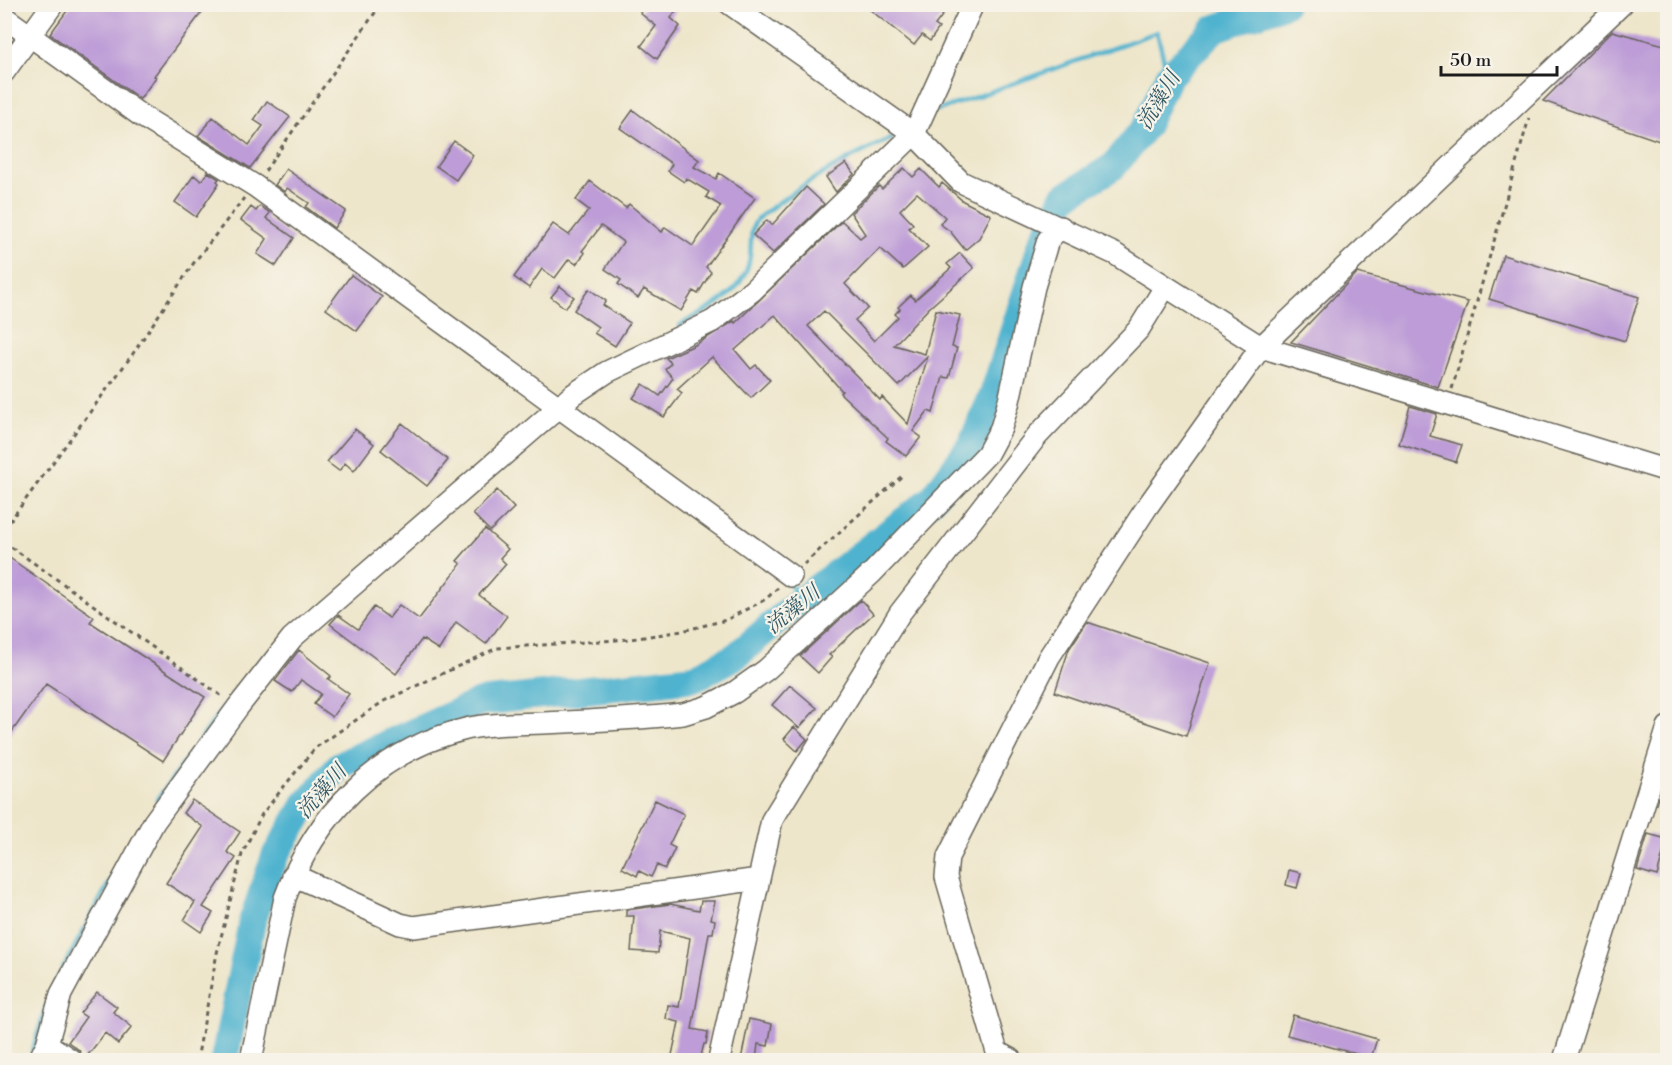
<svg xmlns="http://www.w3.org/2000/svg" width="1672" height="1065" viewBox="0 0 1672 1065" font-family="'Libre Bodoni','Noto Serif JP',serif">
	<rect width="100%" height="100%" fill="#f7f3e8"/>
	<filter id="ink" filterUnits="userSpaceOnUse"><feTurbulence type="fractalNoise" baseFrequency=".0167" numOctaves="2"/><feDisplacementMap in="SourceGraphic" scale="12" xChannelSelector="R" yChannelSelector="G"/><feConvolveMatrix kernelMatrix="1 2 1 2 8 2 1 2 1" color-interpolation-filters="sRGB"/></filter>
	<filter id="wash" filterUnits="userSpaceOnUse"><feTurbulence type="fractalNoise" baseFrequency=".008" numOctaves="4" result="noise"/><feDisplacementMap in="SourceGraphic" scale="24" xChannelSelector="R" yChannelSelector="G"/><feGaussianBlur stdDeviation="1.35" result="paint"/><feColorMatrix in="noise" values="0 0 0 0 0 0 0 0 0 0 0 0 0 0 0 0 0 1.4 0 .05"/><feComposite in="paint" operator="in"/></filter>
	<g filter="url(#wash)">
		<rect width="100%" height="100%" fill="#eee6cb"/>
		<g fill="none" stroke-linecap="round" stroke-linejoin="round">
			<path stroke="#50b3cf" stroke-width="4.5" d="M1264,9L1265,4
				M939,110L1157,32L1168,77
				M680,325C709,310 746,292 750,256C752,242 749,231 757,219C799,185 843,160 892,138
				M790,585L796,592L795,605
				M233,695L265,656
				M157,800L225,705
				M32,1052L51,991L136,833"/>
			<path stroke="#50b3cf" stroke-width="28" d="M224,1060L252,922L275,856L306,804L340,765L480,702L695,678L736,656L795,605L932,499L971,445L993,395L1042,243L1064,197L1114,166L1145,127L1168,77L1214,29L1284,4"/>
		</g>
		<g id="blocks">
			<path fill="#bd9cd7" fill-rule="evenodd" d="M72,4H208L154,76L156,77L140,99L50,34Z
				M647,4H680L671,18L680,26L657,59L641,46L656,26L640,13Z
				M863,4H951L935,25L939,28L930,41L922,35L914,45Z
				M1612,31L1668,46V144L1543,101Z
				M267,101L290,117L250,168L198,136L213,117L249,145L263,126L254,120Z
				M633,110L699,160L694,167L716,179L719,173L755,198L706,267L711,272L698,294L693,291L681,311L644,289L638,298L618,284L621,280L605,269L623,242L601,226L582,251L585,253L576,264L569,259L555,278L542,269L529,288L514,277L553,224L569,235L589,210L576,200L590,181L626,208L629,204L662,232L665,227L693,246L721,206L706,197L709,192L686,178L684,182L668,171L672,164L620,128Z
				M454,141L473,155L456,180L436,166Z
				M846,163L854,174L836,192L826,177Z
				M904,168L913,177L921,169L939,187L942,183L963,201L991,215L979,238L965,250L950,231L940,224L945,217L917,193L900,210L913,224L909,228L928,247L903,269L880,248L845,284L868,308L855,320L874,341L898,317L895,314L900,309L898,307L911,295L915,300L951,268L947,264L960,253L974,268L929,308L894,345L925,354L936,310L960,315L952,347L957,348L949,378L943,377L933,413L928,411L913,431L921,437L906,456L886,441L888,438L840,393L842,391L775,315L735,350L751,369L756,365L770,380L751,398L712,357L677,389L682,393L664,417L633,398L643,384L660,396L673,378L665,369L671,363L666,358L695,345L734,321L735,323L842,221L860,238L865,234L851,213L879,186L882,189ZM824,311L899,386L928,356L908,424L882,397L880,400L808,326Z
				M286,169L346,211L334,228L306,207L309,203L287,188L285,192L275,185Z
				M208,172L219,179L217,181L219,183L196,217L175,202L194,175L201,181Z
				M806,187L824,204L773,253L753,235L767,220L772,225Z
				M260,206L270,213L266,218L294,238L276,266L257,254L267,239L241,220L251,207L256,211Z
				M1503,255L1639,297L1625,341L1489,299Z
				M1357,273L1468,302L1438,387L1291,342Z
				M351,275L382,297L357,331L326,309Z
				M560,286L574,297L565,308L551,297Z
				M589,289L606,301L603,305L630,323L615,346L594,333L598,327L574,310Z
				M1410,406L1437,414L1430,436L1462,445L1456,462L1399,444Z
				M402,423L448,460L427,486L381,450Z
				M355,429L374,444L354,471L345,463L339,471L327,462Z
				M497,490L514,508L490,531L473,514Z
				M485,529L508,549L500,558L506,564L479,595L507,616L486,644L456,622L439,650L422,639L396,674L330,624L338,615L358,629L374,607L389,618L399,605L419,619L461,564L457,561Z
				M4,554L94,617L90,622L205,697L163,761L46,684L4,743Z
				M861,600L873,614L829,655L832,657L818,673L800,656Z
				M1087,622L1210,663L1186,736L1055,692L1069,649Z
				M299,650L331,676L328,679L349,694L332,717L314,704L321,694L301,680L292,692L275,681Z
				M790,685L817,708L799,728L772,705Z
				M794,727L807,739L797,751L784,739Z
				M192,800L240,832L227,852L236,858L203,907L213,913L201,932L184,920L195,902L166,883L203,827L183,813Z
				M655,800L684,814L669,845L675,848L665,869L657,865L651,877L639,871L637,876L622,868Z
				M1648,834L1667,839L1657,876L1637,870Z
				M1289,870L1301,873L1297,888L1286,885Z
				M701,901H715L711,919L715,920L713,933H709L692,1029L708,1032L706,1044H704L700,1060H671L679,1022L666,1019L668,1005L679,1007L690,938L660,931L658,953L631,951L634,916H626V910L670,904L699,910Z
				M97,992L117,1007L113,1012L132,1027L118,1044L105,1033L84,1060L79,1050L68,1042L86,1017L80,1013Z
				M1293,1015L1377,1039L1371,1058L1287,1035Z
				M749,1019L772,1024L768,1046L758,1044L756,1060H741Z"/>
		</g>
	</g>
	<g filter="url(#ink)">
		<use href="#blocks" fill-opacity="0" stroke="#666359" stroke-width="1.5"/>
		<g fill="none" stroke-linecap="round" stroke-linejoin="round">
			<defs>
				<path id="minor" d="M730,4L914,134L961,182L1115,254L1261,347L1668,471
					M4,17L140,115L255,186L791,576
					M4,72L53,4
					M293,875L400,924L414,927L759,879
					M47,1044L71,1060
					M39,1060L47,1044L61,994L154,822L238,707L292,638L574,394L607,372L713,321L752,291L914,134L973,4
					M251,1060L285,898C315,815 378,750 466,729C490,723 518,724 543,723C590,721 637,719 683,714L706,707L735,692L766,670L872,573L987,454L1001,428L1009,401L1034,287L1048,240L1061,227
					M719,1060L772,820L900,613L1037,436L1139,329L1165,287
					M1012,1060L997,1052L946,877L948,857L1049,657L1147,507L1261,347L1622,4
					M1564,1060L1668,727"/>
			</defs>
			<use href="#minor" stroke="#666359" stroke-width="24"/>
			<path stroke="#666359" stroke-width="3" stroke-dasharray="4.5 4.5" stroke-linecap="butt" d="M265,171L381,4
				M1452,389L1529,118
				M4,529L132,355L193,264L244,198
				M4,542L223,697
				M804,564L903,475
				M197,1060L217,953L242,854L262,814L315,748L384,701L497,648L631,639L682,631L726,620L766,599L779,587"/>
			<use href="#minor" stroke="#fff" stroke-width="21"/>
		</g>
	</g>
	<g text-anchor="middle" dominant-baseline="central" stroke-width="4.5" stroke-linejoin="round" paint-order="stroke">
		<g font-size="21" font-style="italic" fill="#315864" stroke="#f7f3e8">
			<text transform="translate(1159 101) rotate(-59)">流藻川</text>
			<text transform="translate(793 610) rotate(-39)">流藻川</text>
			<text transform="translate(322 792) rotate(-49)">流藻川</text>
		</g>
	</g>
	<rect width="1672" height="1065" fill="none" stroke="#f7f3e8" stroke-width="24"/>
	<path d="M1441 66v9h116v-9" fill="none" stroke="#1c1c1c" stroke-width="3"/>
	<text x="1450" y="66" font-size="18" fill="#1c1c1c" stroke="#f7f3e8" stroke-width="4.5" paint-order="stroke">50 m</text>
</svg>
